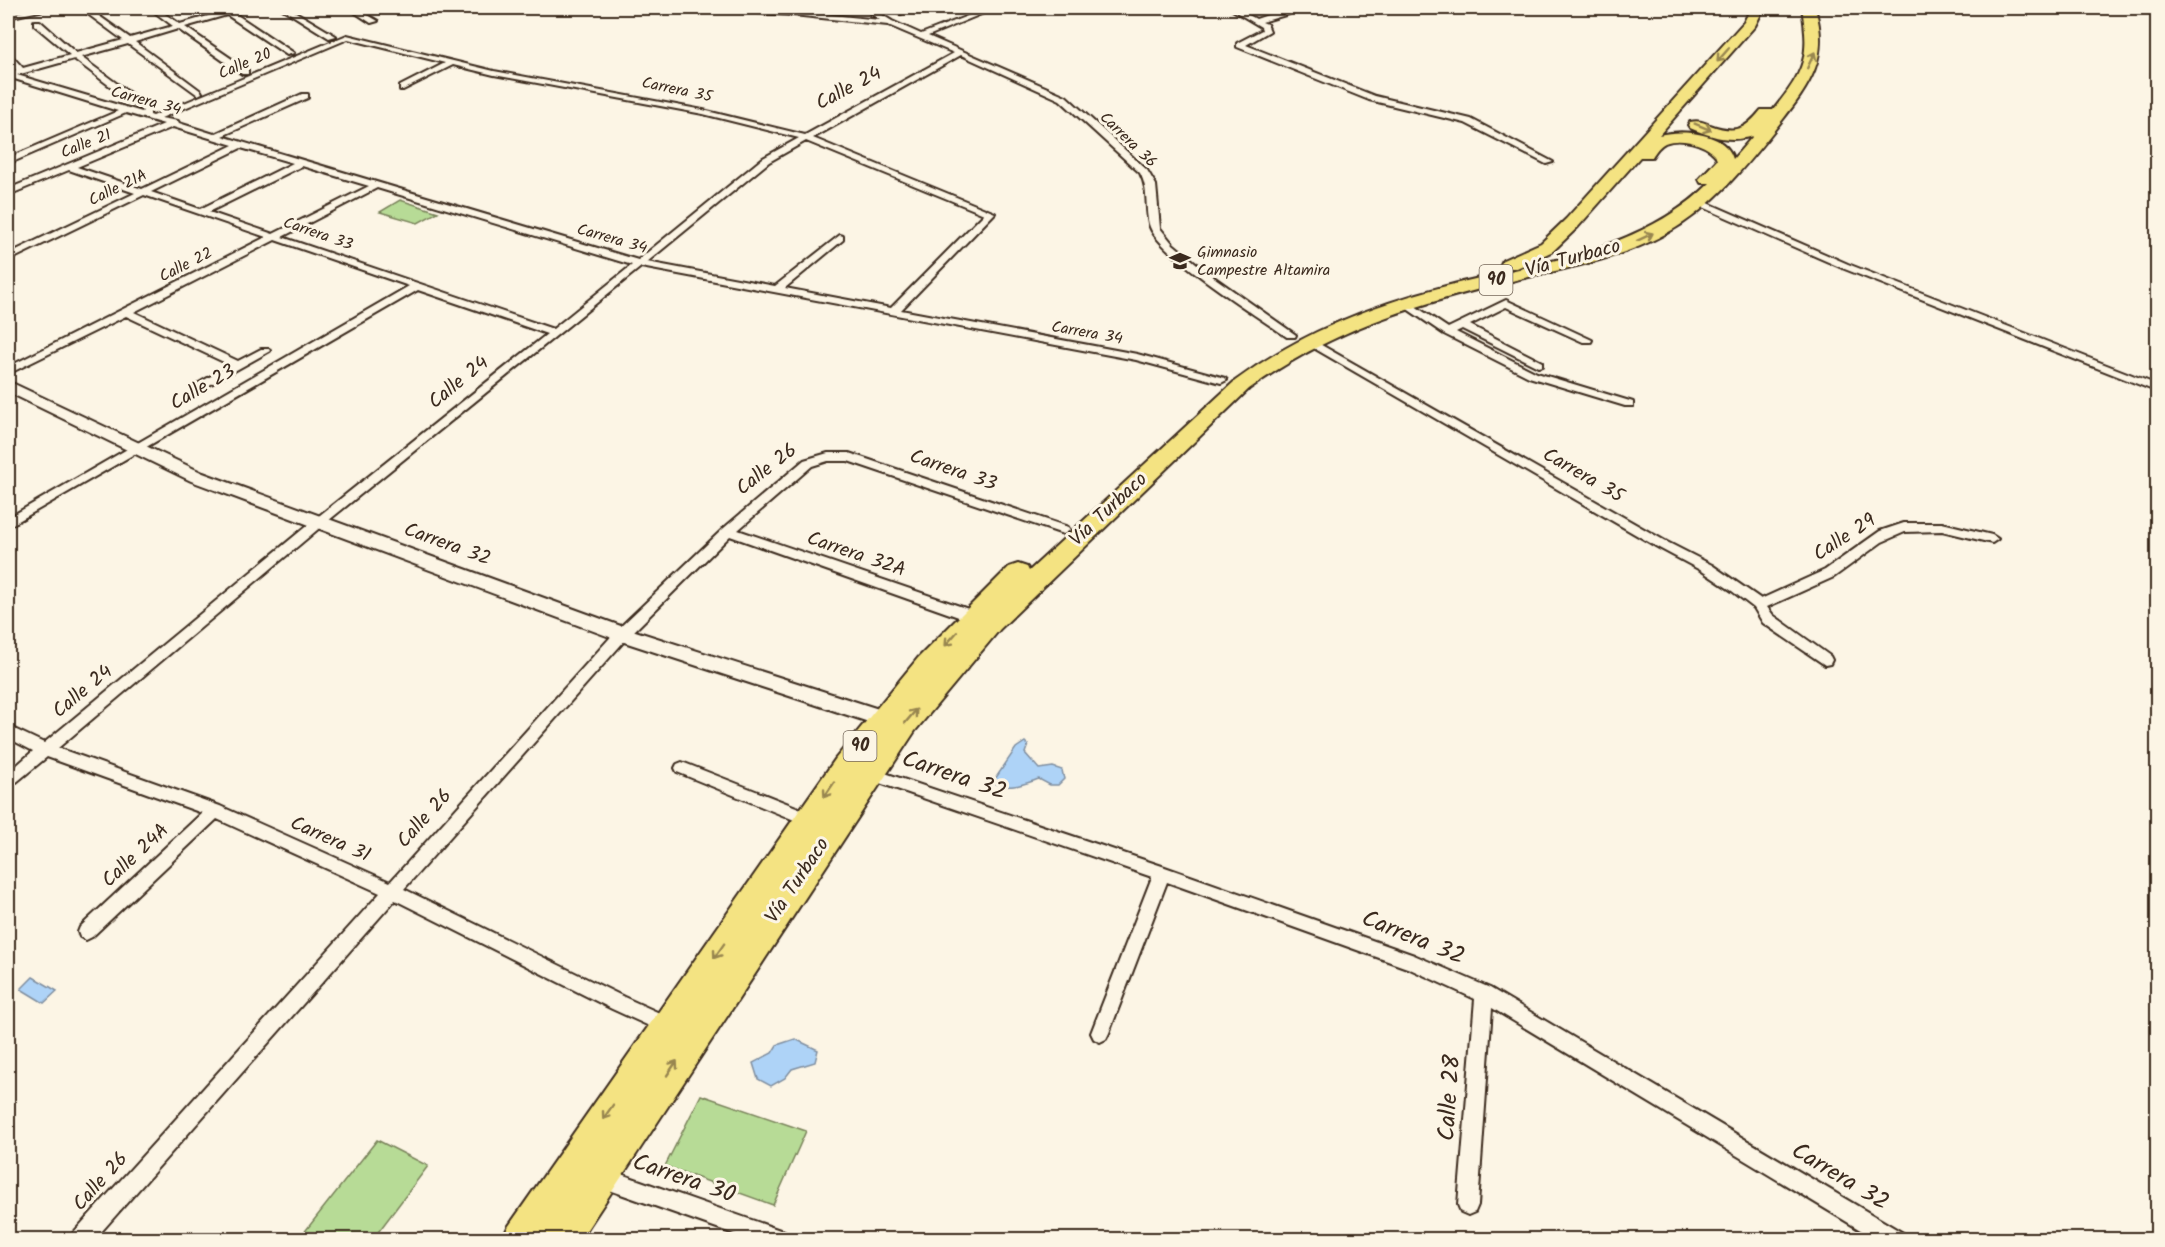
<svg xmlns="http://www.w3.org/2000/svg" width="2165" height="1247" viewBox="0 0 2165 1247" font-family="Kalam,sans-serif">
	<rect width="100%" height="100%" fill="#fcf5e5"/>
	<filter id="ink" filterUnits="userSpaceOnUse"><feTurbulence type="fractalNoise" baseFrequency=".0167" numOctaves="2"/><feDisplacementMap in="SourceGraphic" scale="12" xChannelSelector="R" yChannelSelector="G"/><feConvolveMatrix kernelMatrix="1 2 1 2 8 2 1 2 1" color-interpolation-filters="sRGB"/></filter>
	<g filter="url(#ink)">
		<path fill="#b7db96" stroke="#79825a" stroke-width="1.5" d="M400,200L438,212L418,223L380,212Z
			M701,1095L806,1131L773,1205L665,1166Z
			M377,1140L428,1166L373,1239H299Z"/>
		<path fill="#aed3f7" stroke="#808fa0" stroke-width="1.5" d="M1025,742L1028,745L1025,753L1039,769L1053,767L1062,770L1064,779L1058,785H1050L1039,779C1024,784 1008,791 993,782L1016,748Z
			M33,977L57,991L44,1003L21,989Z
			M795,1039L818,1050L815,1062L792,1069L785,1078L771,1086L758,1079L753,1063L772,1053L777,1045Z"/>
		<g fill="none" stroke-linecap="round" stroke-linejoin="round">
			<defs>
				<path id="street" d="M40,8H53L8,18V14Z
					M88,8L130,38L173,26L149,8H156L180,24L222,12L220,10L224,8L229,10L248,8L234,13L294,53L287,55L227,15L185,27L248,70V74H242L178,29L135,42L201,91L202,93L198,95L128,44L81,57L150,108V115L153,116L347,35L494,71L703,110L805,135L954,53L888,25L793,15L700,10L697,8L793,11L880,20L863,8H871L892,21L921,34L988,8H996L928,36L1066,96L1147,170L1156,185L1160,228L1173,244L1208,273L1296,335L1295,337H1287C1260,318 1160,255 1150,227C1144,209 1150,192 1140,173L1060,100L961,55L813,138L995,213L901,310L1137,354L1225,378L1227,380L1221,383L1136,360L641,267L323,525L58,748L220,806L390,882L617,630L724,528L804,460L828,453H849L1068,527L1070,530L1064,534L1060,533L848,461H828L812,466L738,530L977,612L979,616L977,620H967L730,536L627,638L404,889L624,997L675,1020L678,1026L675,1032L669,1035L612,1009L395,900L94,1240H70L73,1233L380,893L217,819L92,937L86,940L80,937L78,932L80,927L202,813L47,757L13,785L8,787V773L33,751L8,738V726L44,743L315,519L547,334L418,290L8,527V518L409,286L275,240L134,312L238,361L261,349H269L270,351L204,388L200,389L194,386L230,365L126,316L8,374V367L266,237L144,195L8,261V254L135,193L69,170L11,194L8,195V189L164,124L126,113L8,164V158L118,111L8,77V73L16,70L8,61V55H11L23,68L70,55L34,25V21H40L76,53L123,40L85,12L84,10ZM348,39L445,63L400,86V90H403L453,65L494,75L703,114L799,138L763,158L638,260L222,136L308,98V94H302L214,134L179,123L178,121L161,118ZM74,59L143,111L142,112L17,75ZM173,127L233,145L142,189L77,167ZM806,141L984,214L891,308L785,288L843,240V236L840,235L775,286L647,262L769,162ZM241,148L293,163L200,209L151,192ZM302,166L369,186L273,234L209,212ZM377,188L632,265L553,329L282,237Z
					M281,8H289L336,36L329,38Z
					M348,8H356L378,21L371,23Z
					M907,8H917L901,14L897,12Z
					M1229,8H1236L1256,19L1283,10L1286,8H1292L1289,14L1262,22L1267,24L1270,31L1246,45L1375,96L1471,119L1553,162L1546,164L1465,123L1369,100L1237,47V43L1262,30L1261,27Z
					M1699,199L1848,264L2158,385V392L1842,268L1696,204L1694,202Z
					M1506,300L1592,340L1591,342H1583L1506,307L1470,325L1542,362V366L1538,367L1462,329L1456,332L1537,373L1633,402V406H1625L1529,377L1444,334L1400,304L1405,301L1409,302L1448,328Z
					M1309,338L1667,542L1712,565L1761,599L1825,570L1880,531L1904,523H1942L1992,535L1998,539L1992,543L1942,531L1905,532L1882,542L1834,577L1767,607L1773,615L1830,656L1832,660L1830,664L1825,665L1763,623L1754,608L1732,591L1702,571L1659,548L1305,343V339Z
					M682,762L814,814L817,819L814,824L809,826L677,772L675,768L677,764Z
					M870,768L1162,866L1414,955L1490,988L1903,1233L1906,1240H1877L1492,1008L1478,1205L1475,1212L1468,1215L1461,1212L1458,1205L1475,999L1410,969L1167,882L1109,1033L1106,1039L1100,1042L1094,1039L1091,1033L1152,877L865,778L862,774L865,770Z
					M601,1167L780,1230L787,1233L790,1240H751L601,1187L594,1184L591,1177L594,1170Z"/>
				<path id="secondary" d="M8,381L203,473L629,629L888,712L891,718L888,724L881,726L615,639L191,481L8,392Z"/>
				<path id="highway" d="M1751,8H1764L1755,26L1659,135C1682,129 1726,132 1733,159L1753,136C1731,143 1711,137 1690,128L1688,125L1690,122C1698,120 1703,122 1710,125C1735,134 1745,130 1761,110H1773C1805,71 1810,57 1802,8H1815C1830,58 1810,85 1780,123C1747,164 1714,207 1667,233C1621,259 1566,268 1516,280C1417,304 1333,328 1249,389L1000,629L915,731L580,1240H502L508,1227L836,758L918,658L1009,567L1018,564L1027,567L1029,571L1235,381C1299,334 1369,306 1446,286C1537,262 1639,253 1710,183H1701L1699,179L1717,160L1715,155C1705,143 1680,137 1665,143C1659,146 1655,152 1652,157H1640L1578,227L1553,251L1517,268H1503L1501,264L1503,260L1541,243L1566,219L1744,22Z"/>
			</defs>
			<use href="#street" stroke="#3b2a1e" stroke-width="4"/>
			<use href="#secondary" stroke="#3b2a1e" stroke-width="4"/>
			<use href="#highway" stroke="#3b2a1e" stroke-width="4"/>
			<use href="#street" fill="#fcf5e5" fill-rule="evenodd"/>
			<use href="#secondary" fill="#fcf5e5" fill-rule="evenodd"/>
			<use href="#highway" fill="#f4e382" fill-rule="evenodd"/>
		</g>
		<defs><path id="oneway-shaft" d="M-6 0H5M1.5-3L5.5 0L1.5 3" fill="none" stroke-width="1.6" stroke-linecap="round" stroke-linejoin="round" transform="scale(1.5)"/></defs>
		<g stroke="#988650">
			<use href="#oneway-shaft" transform="translate(1723 55) rotate(131)"/>
			<use href="#oneway-shaft" transform="translate(1811 60) rotate(-65)"/>
			<use href="#oneway-shaft" transform="translate(1703 127) rotate(22)"/>
			<use href="#oneway-shaft" transform="translate(1645 237) rotate(-25)"/>
			<use href="#oneway-shaft" transform="translate(951 639) rotate(131)"/>
			<use href="#oneway-shaft" transform="translate(911 716) rotate(-50)"/>
			<use href="#oneway-shaft" transform="translate(829 790) rotate(124)"/>
			<use href="#oneway-shaft" transform="translate(719 951) rotate(125)"/>
			<use href="#oneway-shaft" transform="translate(672 1068) rotate(-56)"/>
			<use href="#oneway-shaft" transform="translate(608 1112) rotate(125)"/>
		</g>
	</g>
	<defs>
		<symbol id="school-bare" viewBox="-9 -9 18 18"><path d="M0-5L7-2L0 1L-7-2ZM-4 1L0 2.5L4 1V4Q0 6-4 4Z" fill="#3b2a1e" stroke="#fcf5e5" stroke-width="2.5" paint-order="stroke"/></symbol>
	</defs>
	<g fill-rule="evenodd">
		<use href="#school-bare" x="1165" y="246" width="30" height="30"/>
	</g>
	<g text-anchor="middle" dominant-baseline="central" stroke-width="6" stroke-linejoin="round" paint-order="stroke">
		<g font-size="16" fill="#3b2a1e" stroke="#fcf5e5">
			<text transform="translate(245 64) rotate(-23)">Calle 20</text>
			<text transform="translate(677 90) rotate(12)">Carrera 35</text>
			<text transform="translate(146 101) rotate(15)">Carrera 34</text>
			<text transform="translate(1128 140) rotate(44)">Carrera 36</text>
			<text transform="translate(86 144) rotate(-22)">Calle 21</text>
			<text transform="translate(118 188) rotate(-26)">Calle 21A</text>
			<text transform="translate(318 234) rotate(19)">Carrera 33</text>
			<text transform="translate(612 239) rotate(16)">Carrera 34</text>
			<text transform="translate(186 265) rotate(-27)">Calle 22</text>
			<text transform="translate(1087 333) rotate(10)">Carrera 34</text>
		</g>
		<g font-size="16" fill="#3b2a1e" stroke="#fcf5e5" text-anchor="start">
			<text x="1197" y="252">Gimnasio<tspan x="1197" dy="18">Campestre Altamira</tspan></text>
		</g>
		<g fill="#fcf5e5" stroke="#75675a" stroke-width="1.5">
			<rect x="1479.5" y="265" width="33" height="30" rx="4.5"/>
			<rect x="843.5" y="731" width="33" height="30" rx="4.5"/>
		</g>
		<g font-size="18" font-weight="bold" fill="#3b2a1e">
			<text x="1496" y="280">90</text>
			<text x="860" y="746">90</text>
		</g>
		<g font-size="20" fill="#3b2a1e" stroke="#fcf5e5">
			<text transform="translate(849 89) rotate(-28)">Calle 24</text>
			<text transform="translate(1573 259) rotate(-15)">Vía Turbaco</text>
			<text transform="translate(459 383) rotate(-39)">Calle 24</text>
			<text transform="translate(203 388) rotate(-30)">Calle 23</text>
			<text transform="translate(767 470) rotate(-38)">Calle 26</text>
			<text transform="translate(953 471) rotate(19)">Carrera 33</text>
			<text transform="translate(1583 476) rotate(30)">Carrera 35</text>
			<text transform="translate(1109 510) rotate(-43)">Vía Turbaco</text>
			<text transform="translate(1845 538) rotate(-33)">Calle 29</text>
			<text transform="translate(447 545) rotate(20)">Carrera 32</text>
			<text transform="translate(856 555) rotate(19)">Carrera 32A</text>
			<text transform="translate(83 692) rotate(-40)">Calle 24</text>
			<text transform="translate(425 819) rotate(-48)">Calle 26</text>
			<text transform="translate(330 840) rotate(24)">Carrera 31</text>
			<text transform="translate(136 856) rotate(-43)">Calle 24A</text>
			<text transform="translate(798 881) rotate(-56)">Vía Turbaco</text>
			<text transform="translate(101 1182) rotate(-48)">Calle 26</text>
		</g>
		<g font-size="24" fill="#3b2a1e" stroke="#fcf5e5">
			<text transform="translate(954 776) rotate(19)">Carrera 32</text>
			<text transform="translate(1413 938) rotate(22)">Carrera 32</text>
			<text transform="translate(1450 1098) rotate(-86)">Calle 28</text>
			<text transform="translate(1840 1177) rotate(31)">Carrera 32</text>
			<text transform="translate(684 1179) rotate(19)">Carrera 30</text>
		</g>
	</g>
	<rect width="2165" height="1247" fill="none" stroke="#fcf5e5" stroke-width="30"/>
	<rect x="15" y="15" width="2135" height="1217" fill="none" stroke="#3b2a1e" stroke-width="2" filter="url(#ink)"/>
</svg>
